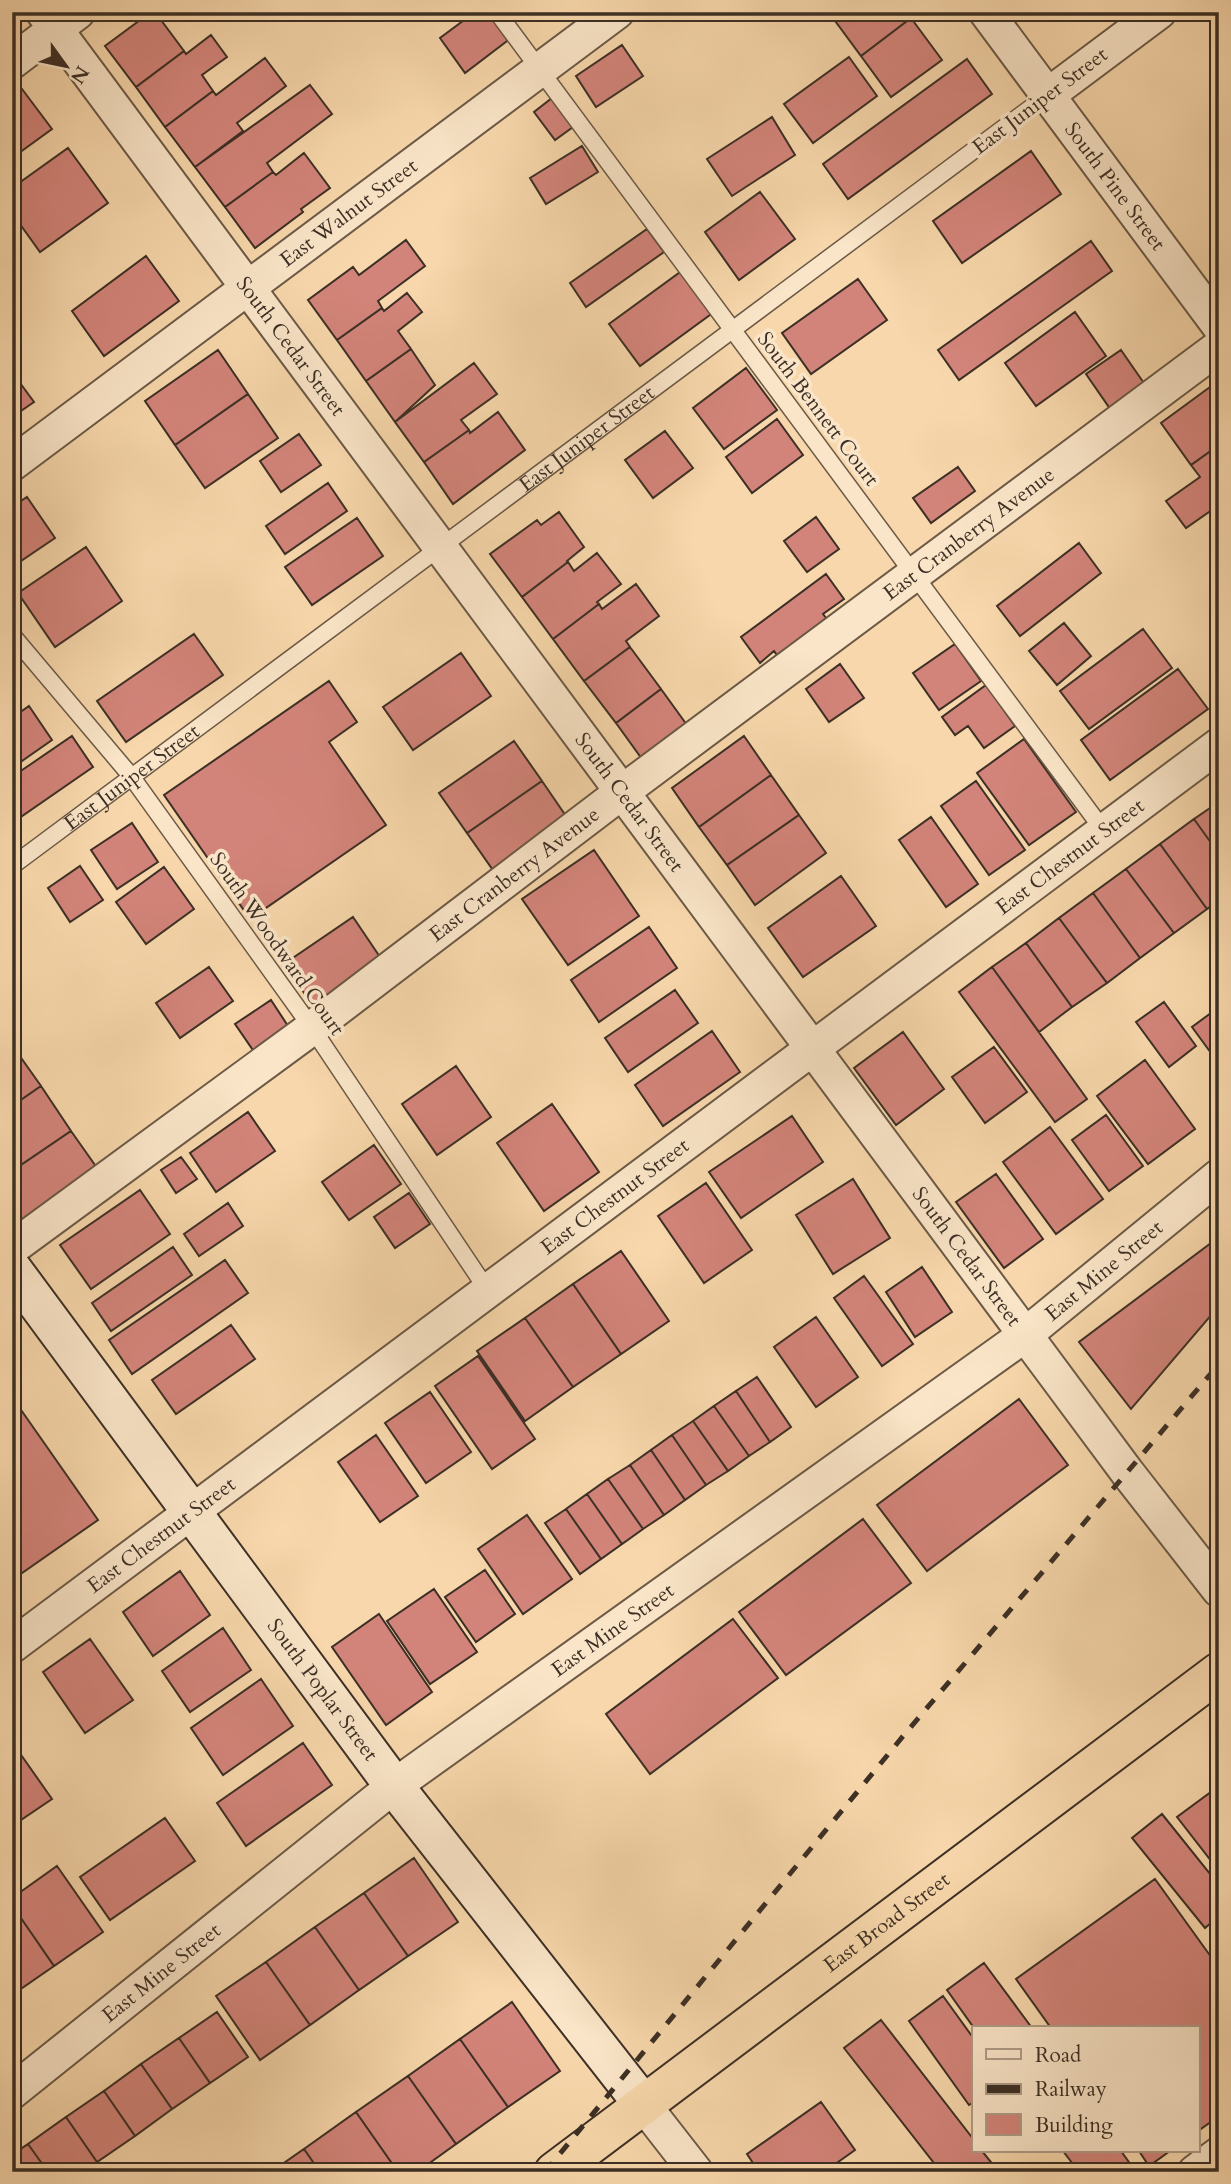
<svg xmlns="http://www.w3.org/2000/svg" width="1231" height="2184" viewBox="0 0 1231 2184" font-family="Cardo,serif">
	<rect width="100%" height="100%" fill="#f7d7ab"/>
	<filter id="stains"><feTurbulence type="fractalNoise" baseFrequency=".00286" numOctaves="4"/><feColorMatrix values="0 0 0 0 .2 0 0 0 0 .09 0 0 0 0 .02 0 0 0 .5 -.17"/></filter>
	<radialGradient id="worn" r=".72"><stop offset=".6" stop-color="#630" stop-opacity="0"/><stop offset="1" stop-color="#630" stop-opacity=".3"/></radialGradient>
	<path fill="#d3847a" stroke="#3c2f25" stroke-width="2" d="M151,12H155L184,51L136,87L105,46Z
		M475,12H492L511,38L465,73L440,38Z
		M833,12H907L911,18L861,56L830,14Z
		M911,18L942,60L891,97L861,56Z
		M211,35L227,57L202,75L213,91L165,127L136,87L184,51L186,54Z
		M622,45L643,76L596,107L576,76Z
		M849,57L877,96L813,143L784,104Z
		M265,58L286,86L237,123L243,131L195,167L165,127L213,91L216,95Z
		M967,59L992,94L848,199L823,164Z
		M310,85L332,114L267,163L273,172L225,207L195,167Z
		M22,89L52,129L12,158V96Z
		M552,98L573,127L555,140L534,112Z
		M772,117L795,155L732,196L707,159Z
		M582,146L598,172L546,204L530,178Z
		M68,148L108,203L40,252L12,213V188Z
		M1031,151L1061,194L962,263L933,221Z
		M304,153L330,188L301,209L303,212L255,248L225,207L273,172L276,175Z
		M760,192L795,239L739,280L705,232Z
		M647,229L664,252L586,307L570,283Z
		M406,240L425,266L378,301L382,308L337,340L308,300L353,267L359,275Z
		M1091,241L1112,271L959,380L938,350Z
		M146,256L179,301L104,356L72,311Z
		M683,270L714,312L640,366L609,324Z
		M858,279L887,320L811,374L782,333Z
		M407,293L422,312L398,331L411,349L366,381L337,340L382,308L384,311Z
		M1075,312L1106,356L1036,406L1005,363Z
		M411,349L435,385L395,422L366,381Z
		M218,350L248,394L175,445L145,401Z
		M1121,350L1148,389L1113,413L1086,374Z
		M474,363L497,394L461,420L469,430L424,462L395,422Z
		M746,368L777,410L724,449L693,408Z
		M12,372L34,402L12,417Z
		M1214,384L1219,390V445L1191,465L1161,423Z
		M248,394L278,438L205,488L175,445Z
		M498,412L525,450L453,504L424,462L469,430L470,433Z
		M777,419L803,455L752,493L726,457Z
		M665,431L693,468L653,498L625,460Z
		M299,434L321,465L281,492L260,461Z
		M1219,445V505L1186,528L1166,501L1200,477L1191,465Z
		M958,467L975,491L931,523L913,498Z
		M328,483L347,511L285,554L266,526Z
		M27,497L55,538L12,567V507Z
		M559,512L584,547L567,561L568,562L522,597L490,554L537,520L541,525Z
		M816,517L839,549L807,572L784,541Z
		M357,518L383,556L312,605L285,567Z
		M1079,543L1101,573L1020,636L997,606Z
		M86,547L122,601L55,647L18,593Z
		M597,553L621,584L597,602L599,604L553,639L522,597L568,562L574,571Z
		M826,574L844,599L823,614L834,628L784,665L774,651L760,663L741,637Z
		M636,584L659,616L626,641L630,647L584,681L553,639L599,604L602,609Z
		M1064,623L1091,656L1057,685L1029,651Z
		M1143,629L1172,668L1089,729L1060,691Z
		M194,634L223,675L126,742L97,701Z
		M955,644L981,681L939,710L913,673Z
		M630,647L661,689L616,723L584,681Z
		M461,653L491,696L413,750L383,707Z
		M840,664L864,698L829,722L806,689Z
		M1178,669L1208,709L1110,780L1081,740Z
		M329,681L357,722L329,742L386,825L250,919L164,795Z
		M986,685L1015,726L984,748L968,726L955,735L942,717Z
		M661,689L692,732L647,766L616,723Z
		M29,706L52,740L12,768V718Z
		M72,736L93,767L12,823V777Z
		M744,736L771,775L699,827L672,788Z
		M1024,739L1076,812L1029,845L977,773Z
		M514,741L542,781L467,833L439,793Z
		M771,775L799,815L727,865L699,827Z
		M542,781L570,822L495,873L467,833Z
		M976,781L1025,850L989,875L941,806Z
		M1219,802V854L1194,819Z
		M799,815L826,853L755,905L727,865Z
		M931,817L978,884L946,907L899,840Z
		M1194,819L1219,854V900L1207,909L1160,844Z
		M132,823L158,862L117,889L91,850Z
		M1160,844L1207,909L1174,933L1126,869Z
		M594,850L639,916L568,965L522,899Z
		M80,866L103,900L70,922L48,888Z
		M164,867L194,909L146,944L116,902Z
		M1126,869L1174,933L1140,958L1093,893Z
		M841,876L876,926L803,977L768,928Z
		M1093,893L1140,958L1107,983L1059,918Z
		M353,917L382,960L314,1007L284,964Z
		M1059,918L1107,983L1072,1007L1026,943Z
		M649,927L677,968L599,1022L571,980Z
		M1026,943L1072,1007L1039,1032L992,967Z
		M209,967L233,1001L180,1038L156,1003Z
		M992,967L1087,1099L1055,1122L959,992Z
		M675,990L698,1023L628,1072L605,1038Z
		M271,1000L290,1029L255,1053L235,1024Z
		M1164,1002L1196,1046L1169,1067L1136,1022Z
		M1219,1007V1064L1192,1027Z
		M712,1031L740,1072L663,1126L635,1085Z
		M903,1032L944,1089L896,1125L854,1068Z
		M12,1045L41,1086L12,1106Z
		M994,1047L1027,1092L985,1123L952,1077Z
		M1145,1060L1195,1129L1148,1164L1097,1096Z
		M456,1066L491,1117L437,1155L402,1104Z
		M41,1086L71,1131L12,1171V1106Z
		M552,1104L599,1172L544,1211L497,1143Z
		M248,1112L275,1151L216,1192L190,1153Z
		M1106,1115L1143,1166L1109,1191L1072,1140Z
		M792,1116L823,1162L741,1218L709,1172Z
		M1050,1127L1103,1199L1056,1234L1003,1162Z
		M71,1131L102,1175L26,1228L12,1208V1171Z
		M374,1145L401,1184L349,1220L322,1182Z
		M181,1157L197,1179L176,1193L161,1170Z
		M996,1174L1043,1239L1004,1268L956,1202Z
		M853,1179L890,1238L833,1274L796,1215Z
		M706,1183L752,1250L704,1283L658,1216Z
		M140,1190L170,1234L91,1289L60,1245Z
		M409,1193L430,1224L395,1248L374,1217Z
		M228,1203L243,1226L199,1256L184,1234Z
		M1219,1237V1306L1131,1409L1079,1342Z
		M173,1247L192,1275L111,1331L92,1303Z
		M621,1251L669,1321L621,1354L573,1284Z
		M225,1260L248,1293L132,1374L109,1340Z
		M922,1267L952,1312L915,1337L886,1292Z
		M864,1276L913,1344L882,1366L834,1298Z
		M573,1284L621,1354L573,1387L525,1318Z
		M816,1317L858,1377L816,1407L774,1347Z
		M525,1318L573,1387L525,1421L477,1351Z
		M231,1325L255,1359L176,1414L152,1380Z
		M478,1356L535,1439L492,1469L435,1386Z
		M757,1377L791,1427L770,1442L736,1391Z
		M736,1391L770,1442L749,1456L714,1406Z
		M430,1392L471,1452L426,1483L385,1423Z
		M12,1397L98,1520L12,1580Z
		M1019,1399L1068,1465L927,1571L877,1505Z
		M714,1406L749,1456L728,1471L693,1421Z
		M693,1421L728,1471L706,1485L672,1435Z
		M376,1435L418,1496L380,1522L338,1462Z
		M672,1435L706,1485L685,1500L651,1450Z
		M651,1450L685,1500L664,1515L630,1465Z
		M630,1465L664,1515L643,1529L608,1479Z
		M608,1479L643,1529L622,1544L587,1494Z
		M587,1494L622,1544L601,1559L566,1509Z
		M566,1509L601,1559L580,1574L545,1523Z
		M527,1515L572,1579L523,1614L478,1549Z
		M863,1519L911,1583L786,1675L739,1612Z
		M485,1570L515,1614L476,1642L445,1597Z
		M180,1571L210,1615L153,1656L123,1612Z
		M434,1589L477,1652L430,1684L387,1621Z
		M379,1614L432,1692L386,1725L332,1647Z
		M733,1619L778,1678L650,1774L606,1714Z
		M223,1628L251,1670L190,1712L162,1671Z
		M90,1639L133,1700L85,1733L43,1672Z
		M261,1679L293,1726L223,1775L191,1728Z
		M12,1742L52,1799L12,1826Z
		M303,1743L332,1785L246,1846L217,1803Z
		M1219,1786V1871L1177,1817Z
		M1162,1814L1219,1885V1916L1205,1928L1132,1838Z
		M165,1818L195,1861L110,1920L80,1877Z
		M414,1858L458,1922L408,1956L364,1893Z
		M57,1866L103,1932L54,1966L12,1905V1898Z
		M1155,1879L1219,1968V2116L1198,2131V2028H1051L1016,1979Z
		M364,1893L408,1956L359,1990L315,1927Z
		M12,1905L54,1966L12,1995Z
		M315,1927L359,1990L310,2025L266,1962Z
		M266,1962L310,2025L260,2060L216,1996Z
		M984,1963L1032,2028H974L947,1990Z
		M943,1996L974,2039V2102L969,2105L909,2021Z
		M512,2002L560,2071L508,2107L460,2039Z
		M217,2012L248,2057L210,2083L179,2038Z
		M881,2020L974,2140V2151H982L999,2172H941L844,2048Z
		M179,2038L210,2083L172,2109L141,2064Z
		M460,2039L508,2107L456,2144L408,2076Z
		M141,2064L172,2109L135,2136L104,2091Z
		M408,2076L456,2144L417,2172H398L356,2112Z
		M104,2091L135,2136L97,2162L66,2117Z
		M821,2102L855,2150L824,2172H759L747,2154Z
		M356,2112L398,2172H320L304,2149Z
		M66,2117L97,2162L84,2172H48L28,2144Z
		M28,2144L48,2172H12V2155Z
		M304,2149L320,2172H271Z
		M1063,2151H1121L1136,2172H1079Z
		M1139,2151H1170L1149,2166Z"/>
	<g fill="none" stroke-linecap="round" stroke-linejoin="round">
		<defs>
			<g id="service">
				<path d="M497,12L1104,831"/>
				<path d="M12,635L131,776L312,1028L488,1291"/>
				<path id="s1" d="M12,866L1048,95"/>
			</g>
			<g id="minor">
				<path id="s2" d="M43,12L1127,1472L1219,1590"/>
				<path id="s3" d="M986,12L1219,326"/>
				<path d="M12,62L78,12"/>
				<path d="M1048,95L1159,12"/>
				<path id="s4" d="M12,464L617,12"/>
				<path id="s5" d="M12,1248L312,1028L622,792L1219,347"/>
				<path id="s6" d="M12,1646L1219,745"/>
				<path id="s7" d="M12,2092L394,1786L1025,1335L1219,1176"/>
				<path d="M643,2104L696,2172"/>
				<path d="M1195,2172L1219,2154"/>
			</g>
			<g id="secondary">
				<path id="s8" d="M12,1269L394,1786L643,2104"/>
			</g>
			<g id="trunk">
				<path id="s9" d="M554,2172L1219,1672"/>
			</g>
		</defs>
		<use href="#service" stroke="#6b5946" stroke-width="19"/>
		<use href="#minor" stroke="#6b5946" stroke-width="37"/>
		<use href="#secondary" stroke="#3c2f25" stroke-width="42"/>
		<use href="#trunk" stroke="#3c2f25" stroke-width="42"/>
		<use href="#service" stroke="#fae5c8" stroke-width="16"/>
		<use href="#minor" stroke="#fae5c8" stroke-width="33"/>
		<use href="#secondary" stroke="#fae5c8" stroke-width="38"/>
		<use href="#trunk" stroke="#f7d7ab" stroke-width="38"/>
		<path stroke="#3c2f25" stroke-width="5" stroke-dasharray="12 12" stroke-linecap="butt" d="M545,2172L904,1735L1219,1364"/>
	</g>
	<g text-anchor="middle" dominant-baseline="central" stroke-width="7" stroke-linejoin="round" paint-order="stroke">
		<g font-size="21" fill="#3c2f25" stroke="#fae5c8">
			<text transform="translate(1040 101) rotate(-37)">East Juniper Street</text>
			<text stroke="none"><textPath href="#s3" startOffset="217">South Pine Street</textPath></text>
			<text stroke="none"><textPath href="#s4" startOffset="420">East Walnut Street</textPath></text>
			<text stroke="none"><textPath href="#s2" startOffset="416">South Cedar Street</textPath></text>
			<text transform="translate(818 409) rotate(53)">South Bennett Court</text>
			<text stroke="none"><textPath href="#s1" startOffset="716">East Juniper Street</textPath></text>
			<text stroke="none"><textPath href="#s5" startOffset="1194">East Cranberry Avenue</textPath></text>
			<text stroke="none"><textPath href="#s1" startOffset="149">East Juniper Street</textPath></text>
			<text stroke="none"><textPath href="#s2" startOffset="984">South Cedar Street</textPath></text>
			<text stroke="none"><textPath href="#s6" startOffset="1320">East Chestnut Street</textPath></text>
			<text stroke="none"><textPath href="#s5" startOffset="626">East Cranberry Avenue</textPath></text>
			<text transform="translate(277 944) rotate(55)">South Woodward Court</text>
			<text stroke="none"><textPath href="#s6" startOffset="752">East Chestnut Street</textPath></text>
			<text stroke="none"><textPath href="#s2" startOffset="1550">South Cedar Street</textPath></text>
			<text stroke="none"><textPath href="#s7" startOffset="1367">East Mine Street</textPath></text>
			<text stroke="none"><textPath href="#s6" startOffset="186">East Chestnut Street</textPath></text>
			<text stroke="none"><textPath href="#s7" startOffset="758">East Mine Street</textPath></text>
			<text stroke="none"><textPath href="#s8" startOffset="523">South Poplar Street</textPath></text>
			<text stroke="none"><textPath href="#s9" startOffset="416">East Broad Street</textPath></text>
			<text stroke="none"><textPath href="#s7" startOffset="191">East Mine Street</textPath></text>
		</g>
	</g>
	<rect width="1231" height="2184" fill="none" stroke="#f7d7ab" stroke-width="42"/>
	<rect x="14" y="14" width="1203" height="2156" fill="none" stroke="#3c2f25" stroke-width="3.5"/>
	<rect x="21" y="21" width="1189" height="2142" fill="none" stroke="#3c2f25" stroke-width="2"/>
	<rect x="972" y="2026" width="228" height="126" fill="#fae5c8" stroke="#ae9c87" stroke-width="2"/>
	<rect x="986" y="2049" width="35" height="10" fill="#fae5c8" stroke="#ae9c87" stroke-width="2"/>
	<text x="1035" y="2062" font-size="21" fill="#3c2f25">Road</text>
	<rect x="986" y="2084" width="35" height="10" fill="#3c2f25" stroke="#ae9c87" stroke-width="2"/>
	<text x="1035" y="2096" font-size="21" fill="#3c2f25">Railway</text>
	<rect x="986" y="2114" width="35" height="21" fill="#d3847a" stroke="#ae9c87" stroke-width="2"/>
	<text x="1035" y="2132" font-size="21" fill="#3c2f25">Building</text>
	<g transform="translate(66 66) rotate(123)" stroke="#fae5c8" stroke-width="5" paint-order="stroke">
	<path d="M0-5L12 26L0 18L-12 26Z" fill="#3c2f25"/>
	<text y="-10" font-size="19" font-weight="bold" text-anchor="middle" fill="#3c2f25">N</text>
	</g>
	<rect width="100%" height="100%" filter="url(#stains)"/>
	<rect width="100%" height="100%" fill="url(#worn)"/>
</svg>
